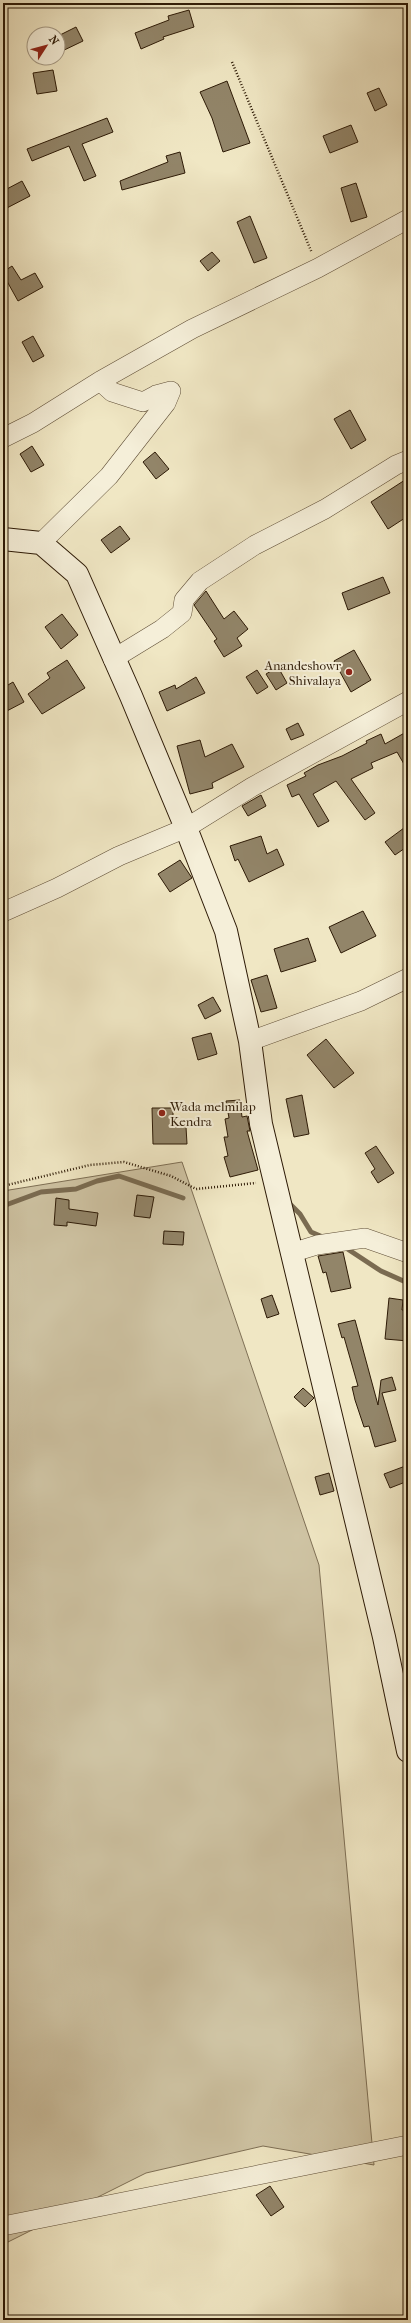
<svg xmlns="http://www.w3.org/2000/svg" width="411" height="2323" viewBox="0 0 411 2323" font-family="'IM FELL French Canon',serif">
	<rect width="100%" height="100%" fill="#f0e7c4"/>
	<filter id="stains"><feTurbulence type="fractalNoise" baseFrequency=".005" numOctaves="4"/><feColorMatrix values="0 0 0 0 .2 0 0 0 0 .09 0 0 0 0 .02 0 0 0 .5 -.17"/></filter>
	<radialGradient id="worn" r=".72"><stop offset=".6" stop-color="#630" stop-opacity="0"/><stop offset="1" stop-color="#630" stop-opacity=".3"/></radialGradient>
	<path fill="#cfc4a4" stroke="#7e6f55" d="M182,1162L319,1565L374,2165L263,2146L146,2173L6,2243L3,2252V1191Z"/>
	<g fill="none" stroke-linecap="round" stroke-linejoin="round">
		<path stroke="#7a6b51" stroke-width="5" d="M289,1203L300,1214L311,1232L325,1238
			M3,1206L41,1192L76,1189L97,1181L119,1176L183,1198
			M343,1246L381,1271L408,1283"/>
	</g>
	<path fill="#928569" stroke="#2d1a06" d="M189,10L194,27L163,37L164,39L141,49L135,33L169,20L168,16Z
		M76,27L83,41L58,53V36Z
		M53,70L57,91L37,94L33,73Z
		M227,81L250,143L223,152L212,118L200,92Z
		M379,88L387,105L375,111L367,93Z
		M107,118L113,132L82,144L96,176L84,181L69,146L32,161L27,149Z
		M351,125L358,142L330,153L323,136Z
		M180,152L185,173L122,190L120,181L168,162L166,156Z
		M22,181L30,196L3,210V191Z
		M356,183L367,217L351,222L341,188Z
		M250,216L267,258L254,263L237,222Z
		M212,252L220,261L208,271L200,261Z
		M12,266L21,280L35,273L43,287L18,301L3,274V272Z
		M33,336L44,356L33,362L22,342Z
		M350,410L366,440L351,449L334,419Z
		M32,446L44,465L31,472L20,454Z
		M155,452L169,469L156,479L143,462Z
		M408,478V516L388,529L371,502Z
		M120,526L130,539L111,553L101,540Z
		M383,577L390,593L348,610L342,593Z
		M206,591L224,619L234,611L248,629L237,638L242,646L224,657L214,641L217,639L194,605Z
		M62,614L78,635L61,649L45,627Z
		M354,650L371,680L351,692L334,661Z
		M67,660L85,688L42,714L28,694L50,678L47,673Z
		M278,667L287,683L276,690L266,674Z
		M257,670L268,687L257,694L246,677Z
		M196,677L205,693L167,711L159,692L175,685L176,689Z
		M13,682L24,702L3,713V688Z
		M298,723L304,735L291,740L286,729Z
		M408,731V771L397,752L371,763L373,768L351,779L375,813L365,820L336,781L313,794L329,821L318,827L299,794L292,797L287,785L306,776L304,773L318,765L342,756L367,743L366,741L381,734L385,744Z
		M200,740L205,757L232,744L244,767L212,783L213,788L190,794L177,746Z
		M261,795L266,806L248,816L242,806Z
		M408,825V846L395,855L385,842Z
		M261,836L267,854L277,849L284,865L249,882L238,859L235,861L230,846Z
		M180,860L192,878L170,892L158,874Z
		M363,911L376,936L341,953L329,927Z
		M308,938L316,961L281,972L274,949Z
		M267,975L277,1008L261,1012L251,980Z
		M213,997L221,1011L205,1019L198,1005Z
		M211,1033L217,1054L198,1060L192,1038Z
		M326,1039L354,1073L334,1088L307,1055Z
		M302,1095L309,1134L294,1137L286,1099Z
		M240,1100L242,1117L247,1116L250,1131H247L258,1170L230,1177L224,1157L228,1156L224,1137H228L225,1119L229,1118L226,1101Z
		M152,1108H173V1127H186L187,1144H153Z
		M376,1146L394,1173L378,1183L371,1172L375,1169L365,1153Z
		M137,1195L154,1197L150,1218L134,1216Z
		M56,1198L69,1200V1209L98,1213L96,1226L67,1222V1226L54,1225Z
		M164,1231L184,1232L183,1245L163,1244Z
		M343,1252L351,1288L331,1292L326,1272L323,1273L318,1256Z
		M272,1295L279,1314L267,1318L261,1299Z
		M389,1298L403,1300L402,1310H408V1341L385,1339Z
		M355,1320L378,1405L381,1380L392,1377L396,1390L382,1393L396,1441L375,1447L369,1426L364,1427L355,1400L352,1387L358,1386L344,1337L342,1338L338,1324Z
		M303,1388L314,1398L305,1407L294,1397Z
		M408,1465V1481L390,1488L384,1474Z
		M329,1473L334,1491L320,1495L315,1477Z
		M270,2186L284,2207L271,2216L256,2195Z"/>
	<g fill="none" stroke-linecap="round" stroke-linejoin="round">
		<defs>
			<path id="minor" d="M3,438L33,423L100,381L192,329L318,268L408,219
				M41,543L109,476L166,403L171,391L156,395L143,402L112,392L100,381
				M113,659L162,629L182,613L184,600L200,581L255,545L325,509L396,465L408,460
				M3,912L57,888L119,856L186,828L252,787L408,701
				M250,1041L361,1001L408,978
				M291,1253L317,1245L365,1238L408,1253
				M3,2226L408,2145"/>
			<path id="secondary" d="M3,539L41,543L77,574L131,696L186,828L226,931L250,1041L261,1124L384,1637L408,1751"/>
		</defs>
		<use href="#minor" stroke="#5e4d36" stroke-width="20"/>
		<use href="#secondary" stroke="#2d1a06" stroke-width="24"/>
		<path stroke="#2d1a06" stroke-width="2.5" stroke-dasharray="1 2" stroke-linecap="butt" d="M232,62L312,253
			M3,1186L90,1165L124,1162L171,1176L196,1189L256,1183"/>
		<use href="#minor" stroke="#f5efd9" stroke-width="19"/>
		<use href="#secondary" stroke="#f5efd9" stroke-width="22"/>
	</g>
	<g fill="#8f2418" stroke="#f5efd9" stroke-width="1.5">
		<circle cx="349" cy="672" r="4"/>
		<circle cx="162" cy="1113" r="4"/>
	</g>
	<g text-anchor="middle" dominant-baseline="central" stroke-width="4" stroke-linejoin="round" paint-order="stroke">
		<g font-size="13" fill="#2d1a06" stroke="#f5efd9" text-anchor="end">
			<text x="341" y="665">Anandeshowr<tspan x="341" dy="15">Shivalaya</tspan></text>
			<text x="170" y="1106" text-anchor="start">Wada melmilap<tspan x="170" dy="15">Kendra</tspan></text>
		</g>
	</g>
	<rect width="411" height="2323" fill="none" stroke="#f0e7c4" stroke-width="16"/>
	<rect x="4" y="4" width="403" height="2315" fill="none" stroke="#2d1a06" stroke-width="2"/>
	<rect x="8" y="8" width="395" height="2307" fill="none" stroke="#2d1a06"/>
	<g transform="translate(46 46) rotate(54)"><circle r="19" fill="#f5efd9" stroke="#a59a85"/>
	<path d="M0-3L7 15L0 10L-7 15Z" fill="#8f2418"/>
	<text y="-6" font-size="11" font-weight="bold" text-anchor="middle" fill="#2d1a06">N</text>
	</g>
	<rect width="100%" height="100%" filter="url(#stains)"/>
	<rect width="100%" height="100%" fill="url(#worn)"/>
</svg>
